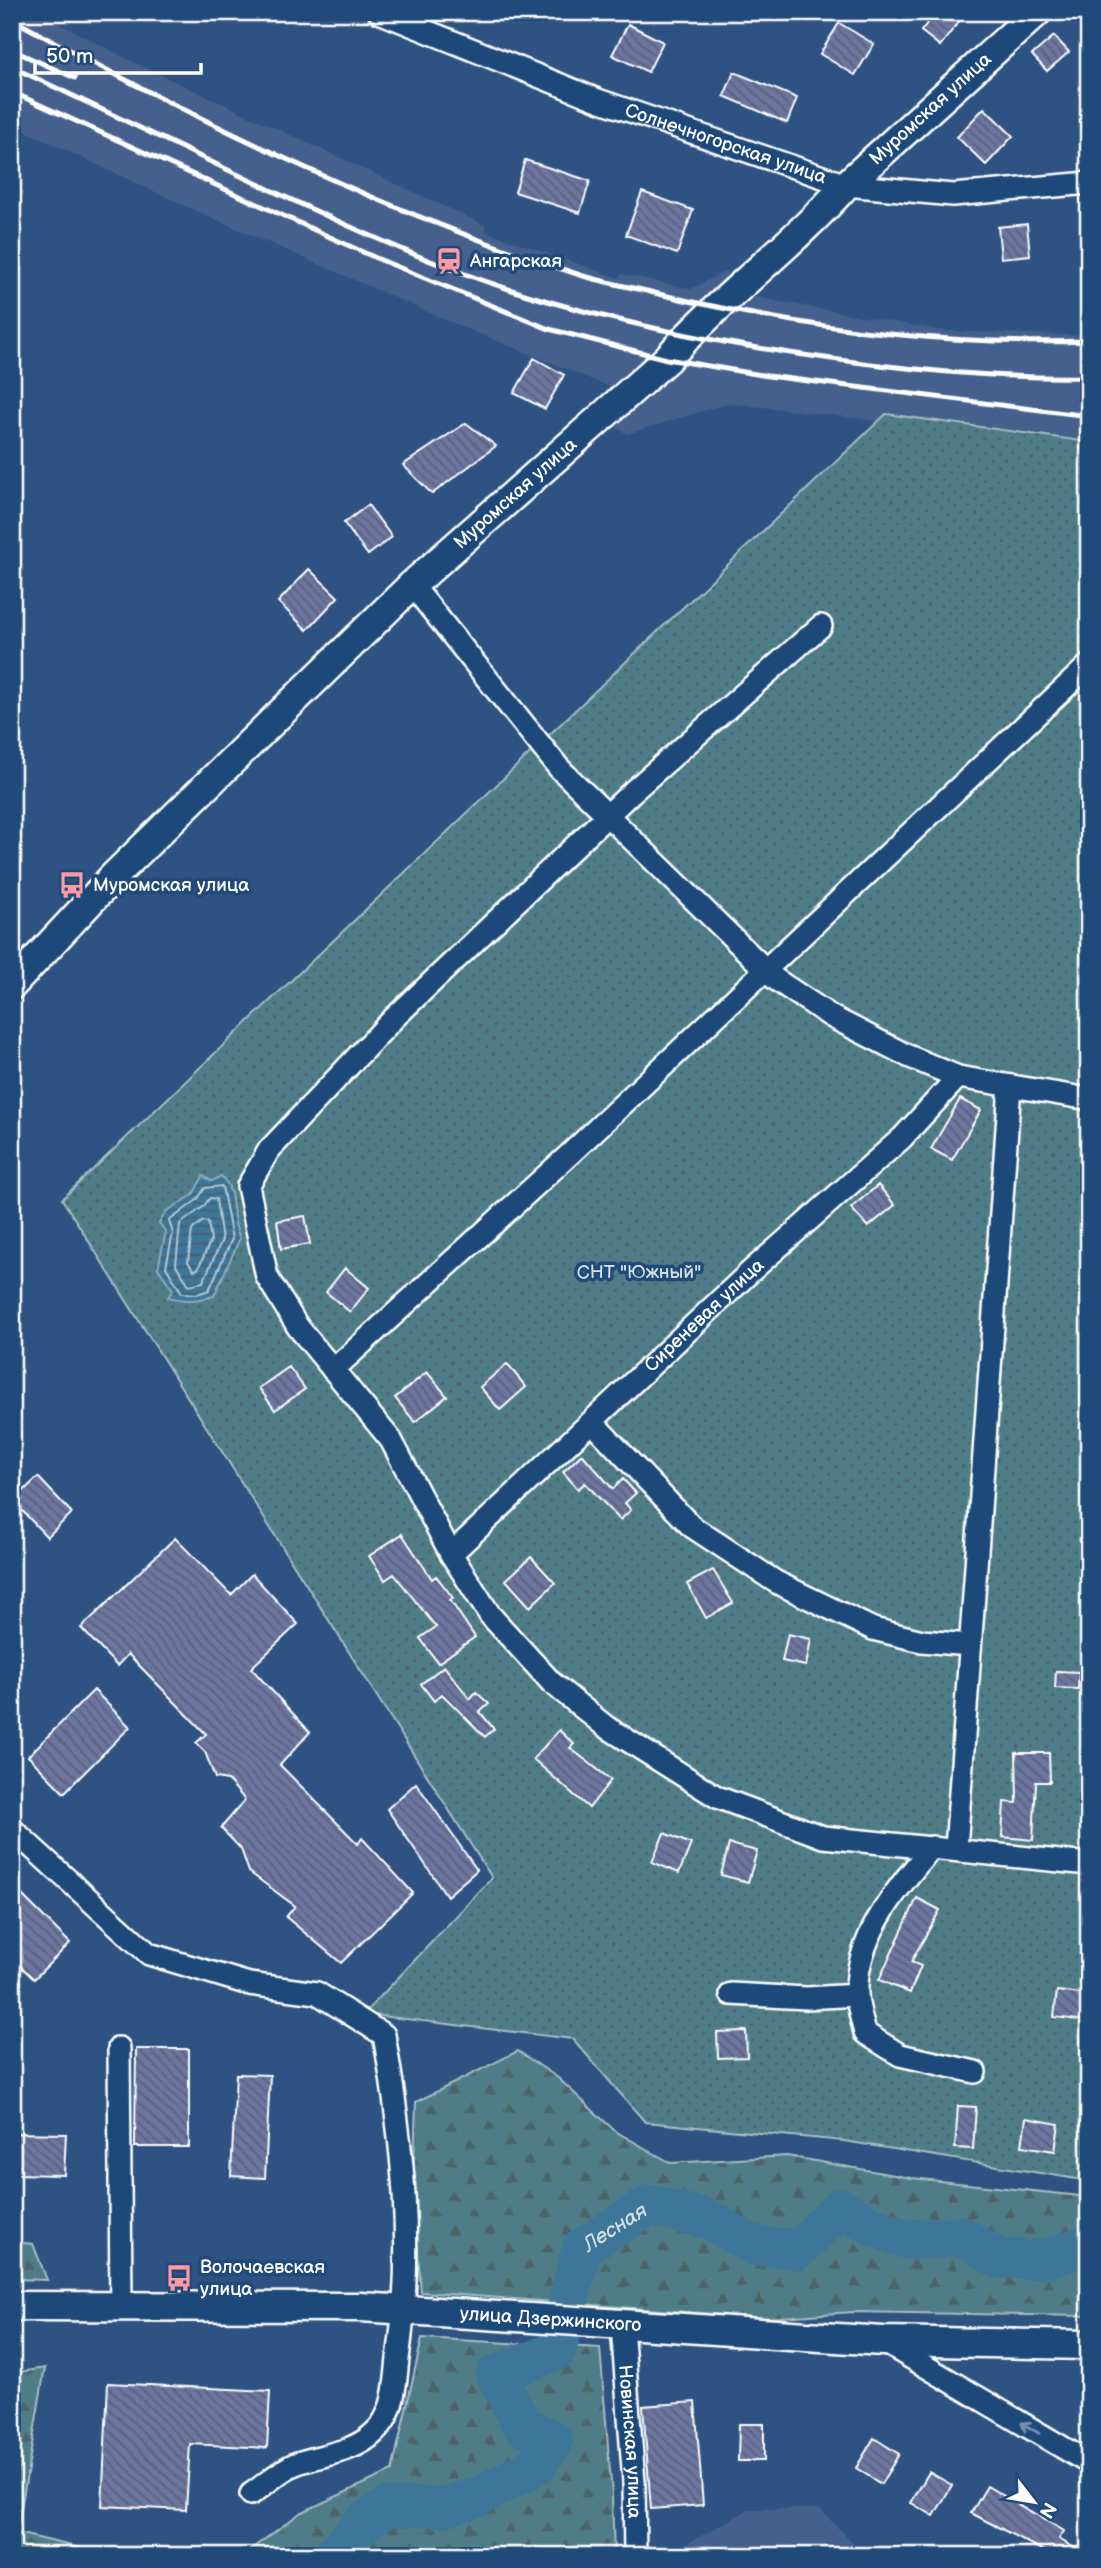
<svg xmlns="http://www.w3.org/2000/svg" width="1101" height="2568" viewBox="0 0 1101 2568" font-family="'Balsamiq Sans',sans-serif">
	<defs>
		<pattern id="forest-firs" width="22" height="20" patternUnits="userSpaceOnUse" patternTransform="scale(1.75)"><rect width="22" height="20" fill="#507d87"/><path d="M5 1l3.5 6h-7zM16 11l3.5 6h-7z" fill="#4e646a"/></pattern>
		<pattern id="garden-dots" width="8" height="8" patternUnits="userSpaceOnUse" patternTransform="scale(1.75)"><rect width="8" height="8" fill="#507d87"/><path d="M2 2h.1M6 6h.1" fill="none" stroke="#4e646a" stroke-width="1.8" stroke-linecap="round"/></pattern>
		<pattern id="water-rules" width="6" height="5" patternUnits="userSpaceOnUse" patternTransform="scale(1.75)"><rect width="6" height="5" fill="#3e7698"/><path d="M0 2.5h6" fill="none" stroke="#465f6e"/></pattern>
		<pattern id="building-back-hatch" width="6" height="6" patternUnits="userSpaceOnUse" patternTransform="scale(1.75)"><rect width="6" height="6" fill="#6b75a0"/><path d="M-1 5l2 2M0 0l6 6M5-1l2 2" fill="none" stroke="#5c6076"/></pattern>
	</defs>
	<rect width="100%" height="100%" fill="#2e5382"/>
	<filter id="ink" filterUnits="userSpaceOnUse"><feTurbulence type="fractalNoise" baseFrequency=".0143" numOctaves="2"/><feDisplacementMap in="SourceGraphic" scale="14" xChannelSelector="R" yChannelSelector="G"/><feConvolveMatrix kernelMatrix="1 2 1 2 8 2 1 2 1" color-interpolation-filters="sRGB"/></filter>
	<g filter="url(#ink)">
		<path fill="#44608d" d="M12,12H37L137,64L485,225L487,232L619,278L621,274L691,289L726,271L741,287L628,393L608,386L453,323L185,206L12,125Z
			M749,296L943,331L1089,336V446L729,403L627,434L616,427L640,398Z
			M750,2509H820L866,2556H664Z"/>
		<path fill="url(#forest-firs)" stroke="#a8bec3" stroke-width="2" d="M518,2051L558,2078L615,2131L671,2163L787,2156L911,2178L1089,2197V2316L853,2312L766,2318L421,2292L413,2190L416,2102Z
			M12,2242L33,2244L47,2280L12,2279Z
			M422,2338L600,2348L612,2495L614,2556H242L300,2513L392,2471Z
			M45,2368L17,2533L113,2556H12V2373Z"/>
		<path fill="url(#garden-dots)" stroke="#a8bec3" stroke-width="2" d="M886,414L1089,442V2181L844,2141L645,2122L573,2039L364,2014L492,1878L62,1199Z"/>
		<path fill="url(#water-rules)" stroke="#8badc1" stroke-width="2" d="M203,1176L212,1181L221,1176C238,1191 229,1219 240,1238L214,1296C197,1301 185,1301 168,1297L173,1290L158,1268L166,1232L159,1223L167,1211L193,1195Z"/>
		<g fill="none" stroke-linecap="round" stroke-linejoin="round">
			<path stroke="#b2c8d6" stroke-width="2" d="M222,1186L232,1239L209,1290L197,1294L182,1293L166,1267L173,1233L169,1221L197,1200L205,1188Z
				M210,1198L216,1199L222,1240L203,1282L189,1285L176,1265L180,1224L203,1207Z
				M203,1221L208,1222L211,1240L198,1269L194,1270L188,1262L192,1230Z"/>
			<path stroke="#3e7698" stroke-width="40" id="s1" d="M332,2556L364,2522L387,2507H444L480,2496L537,2465L553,2440L522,2425L496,2375L556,2351L582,2248L650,2205L711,2220L754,2246L798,2249L840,2208L878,2229L909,2240L961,2236L1000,2259H1045L1089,2244"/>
		</g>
		<path fill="url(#building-back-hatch)" stroke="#fff" stroke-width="2" d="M936,12H952L961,19L940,46L921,31Z
			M839,23L874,44L855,75L820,54Z
			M628,24L663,42L648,72L612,55Z
			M1054,36L1069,52L1047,71L1032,55Z
			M734,72L797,98L787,123L724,96Z
			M984,108L1013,136L986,165L957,137Z
			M525,160L590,181L580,213L515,192Z
			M642,192L693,210L677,254L626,235Z
			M1027,224L1030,255L1001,258L998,227Z
			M534,358L564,375L545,409L514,393Z
			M466,423L496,446L432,494L403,465Z
			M368,505L392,537L368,555L344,523Z
			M309,569L338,597L307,630L278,602Z
			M960,1099L981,1110L952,1160L931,1149Z
			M878,1185L895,1205L868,1227L851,1208Z
			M305,1216L310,1244L281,1249L277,1221Z
			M345,1268L369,1288L350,1312L326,1292Z
			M507,1364L526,1387L500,1410L480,1387Z
			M289,1367L305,1389L275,1410L259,1388Z
			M427,1372L447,1396L415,1422L395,1398Z
			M582,1454L613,1489L623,1479L636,1493L625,1503L631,1510L620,1520L585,1483L578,1489L563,1472Z
			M38,1477L72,1513L47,1537L13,1501Z
			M402,1534L432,1579L436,1576L453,1598L450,1600L475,1637L438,1663L420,1638L436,1627L394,1574L385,1580L369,1556Z
			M175,1538L231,1595L252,1574L298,1624L251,1668L310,1732L280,1765L358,1844L362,1838L413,1893L341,1963L286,1917L295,1906L249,1872L241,1849L221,1828L245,1800L228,1780L215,1778L205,1752L196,1743L206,1734L128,1654L117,1666L81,1628Z
			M531,1557L555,1583L530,1607L506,1580Z
			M713,1570L733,1603L706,1618L687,1584Z
			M788,1634L811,1639L806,1666L782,1661Z
			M444,1666L470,1699L476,1692L489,1704L480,1712L494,1729L485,1737L442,1694L434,1701L421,1684Z
			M1056,1671L1079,1672L1078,1689L1055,1688Z
			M94,1690L130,1727L64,1793L28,1756Z
			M559,1730L574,1744L570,1748L611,1780L589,1808L533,1759Z
			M1016,1753H1049L1050,1782H1036L1033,1840L1002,1837L1004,1802L1017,1803Z
			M416,1783L477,1870L447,1896L387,1809Z
			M664,1833L691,1844L679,1873L652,1862Z
			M729,1844L757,1851L748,1882L721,1875Z
			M12,1885L70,1943L34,1979L12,1958Z
			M917,1898L940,1910L911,1962L921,1966L910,1993L879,1980Z
			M1057,1991L1089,1995L1086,2021L1054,2017Z
			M746,2031L747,2057L718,2058L717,2032Z
			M136,2049H189V2147H135Z
			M236,2074L270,2075L265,2178L231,2176Z
			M958,2106L976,2107L973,2149L955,2148Z
			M1026,2118L1059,2124L1055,2151L1022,2146Z
			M12,2133L66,2134L64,2175L12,2174Z
			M108,2383L270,2391L267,2448L190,2444L186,2510L102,2506Z
			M695,2402L703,2505L651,2509L643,2406Z
			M739,2424H764V2461H738Z
			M874,2438L899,2454L881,2484L856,2468Z
			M929,2472L952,2485L934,2516L911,2503Z
			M987,2486L1064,2531L1059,2539L1088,2556H1053L971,2513Z"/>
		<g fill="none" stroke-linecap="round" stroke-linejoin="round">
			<defs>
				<g id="minor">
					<path id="s2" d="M379,12L598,100L846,185L953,195L1089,183"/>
					<path d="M412,585L559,768L775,979L832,1017L908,1056L958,1077L1089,1099"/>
					<path d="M821,626L632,792L394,1018L269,1150L248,1186L267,1277L298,1327L391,1440L451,1554L490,1615L552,1683L605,1726L717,1797L823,1837L1089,1864"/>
					<path d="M333,1370L571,1153L1089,665"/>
					<path d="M593,1423L691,1526L776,1582L873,1629L922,1641L970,1645"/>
					<path id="s3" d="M451,1554L750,1272L902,1138L958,1077"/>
					<path d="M12,1829L149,1954L249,1984L317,1993L384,2035C403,2143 414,2249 398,2359C395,2385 395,2414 374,2433C352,2454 321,2454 295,2464C280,2470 265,2485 251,2494"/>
					<path d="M932,1847C897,1889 854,1938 857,1996C858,2008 862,2021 865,2033L900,2055L975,2072"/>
					<path d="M956,1849L1010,1086"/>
					<path d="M731,1994L807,1998L857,1995"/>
					<path d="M119,2048L121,2306"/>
					<path id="s4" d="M622,2326L634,2482L635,2556"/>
					<path d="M886,2343L1089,2463"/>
				</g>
				<g id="major">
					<path id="s5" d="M12,985L113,877L412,585L667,359C721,297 790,248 845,186L1037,12"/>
					<path id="s6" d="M12,2306L361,2307L883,2341L1089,2345"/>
				</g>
			</defs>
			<use href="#minor" stroke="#fff" stroke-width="26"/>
			<use href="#major" stroke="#fff" stroke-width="33"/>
			<use href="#minor" stroke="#1f4a7a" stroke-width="21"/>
			<use href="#major" stroke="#1f4a7a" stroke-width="28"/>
			<path stroke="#fff" stroke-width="5" d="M12,19C194,119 381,211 580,275C607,283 636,288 663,295C802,328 946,346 1089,341
				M12,50L75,78
				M12,67C141,127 268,192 399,248C538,308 689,340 839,360C922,371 1005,379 1089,377
				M12,92L376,258L549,329L667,359L768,376L1089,416"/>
		</g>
		<defs><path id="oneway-shaft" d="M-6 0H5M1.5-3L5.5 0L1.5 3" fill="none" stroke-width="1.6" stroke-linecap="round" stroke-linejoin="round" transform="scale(1.75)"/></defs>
		<use stroke="#7992af" href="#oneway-shaft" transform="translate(1030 2428) rotate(-149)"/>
	</g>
	<defs>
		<symbol id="station-bare" viewBox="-9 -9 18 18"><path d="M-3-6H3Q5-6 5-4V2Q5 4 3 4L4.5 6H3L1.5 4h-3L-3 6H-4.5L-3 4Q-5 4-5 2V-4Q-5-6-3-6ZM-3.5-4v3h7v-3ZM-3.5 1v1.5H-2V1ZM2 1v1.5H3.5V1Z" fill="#ff9aa2" stroke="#1f4a7a" stroke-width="2.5" paint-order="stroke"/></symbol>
		<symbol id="bus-bare" viewBox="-9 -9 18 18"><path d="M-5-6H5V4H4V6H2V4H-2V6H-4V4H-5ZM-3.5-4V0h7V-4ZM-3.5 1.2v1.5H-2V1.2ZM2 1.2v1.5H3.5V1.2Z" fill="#ff9aa2" stroke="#1f4a7a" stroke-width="2.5" paint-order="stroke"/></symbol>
	</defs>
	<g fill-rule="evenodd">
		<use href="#station-bare" x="430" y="242" width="38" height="38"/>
		<use href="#bus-bare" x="53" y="866" width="38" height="38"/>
		<use href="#bus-bare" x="160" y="2259" width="38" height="38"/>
	</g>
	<g text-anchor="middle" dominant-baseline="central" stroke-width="7" stroke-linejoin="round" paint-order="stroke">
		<g font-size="19" fill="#fff" stroke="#1f4a7a">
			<text stroke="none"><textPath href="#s5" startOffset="1270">Муромская улица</textPath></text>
			<text stroke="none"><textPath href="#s2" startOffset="371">Солнечногорская улица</textPath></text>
			<text stroke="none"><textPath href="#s5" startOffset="704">Муромская улица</textPath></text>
			<text stroke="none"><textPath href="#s3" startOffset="348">Сиреневая улица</textPath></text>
			<text stroke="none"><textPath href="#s6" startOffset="539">улица Дзержинского</textPath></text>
			<text stroke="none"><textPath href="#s4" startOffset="116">Новинская улица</textPath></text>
		</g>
		<g font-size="19" fill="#fff" stroke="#1f4a7a" text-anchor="start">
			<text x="470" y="261">Ангарская</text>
			<text x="93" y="885">Муромская улица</text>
			<text x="200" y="2267">Волочаевская<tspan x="200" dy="22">улица</tspan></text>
		</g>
		<g font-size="19" fill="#d3dee1" stroke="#1f4a7a">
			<text x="639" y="1272">СНТ "Южный"</text>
		</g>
		<g font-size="21" font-style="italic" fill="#cfdde5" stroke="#1f4a7a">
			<text stroke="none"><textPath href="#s1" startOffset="564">Лесная</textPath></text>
		</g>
	</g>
	<rect width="1101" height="2568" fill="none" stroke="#1f4a7a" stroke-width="42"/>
	<rect x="21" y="21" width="1059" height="2526" fill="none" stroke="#fff" stroke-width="2.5" filter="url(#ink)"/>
	<g transform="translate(1034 2502) rotate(121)" stroke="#1f4a7a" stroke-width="5" paint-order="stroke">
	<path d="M0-5L12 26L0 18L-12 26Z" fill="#ffffff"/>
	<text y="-10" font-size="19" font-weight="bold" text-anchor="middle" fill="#ffffff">N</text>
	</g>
	<path d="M35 63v10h166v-10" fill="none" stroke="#ffffff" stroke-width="3.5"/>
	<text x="46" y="63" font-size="21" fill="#ffffff" stroke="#1f4a7a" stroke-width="5" paint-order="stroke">50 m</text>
</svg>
